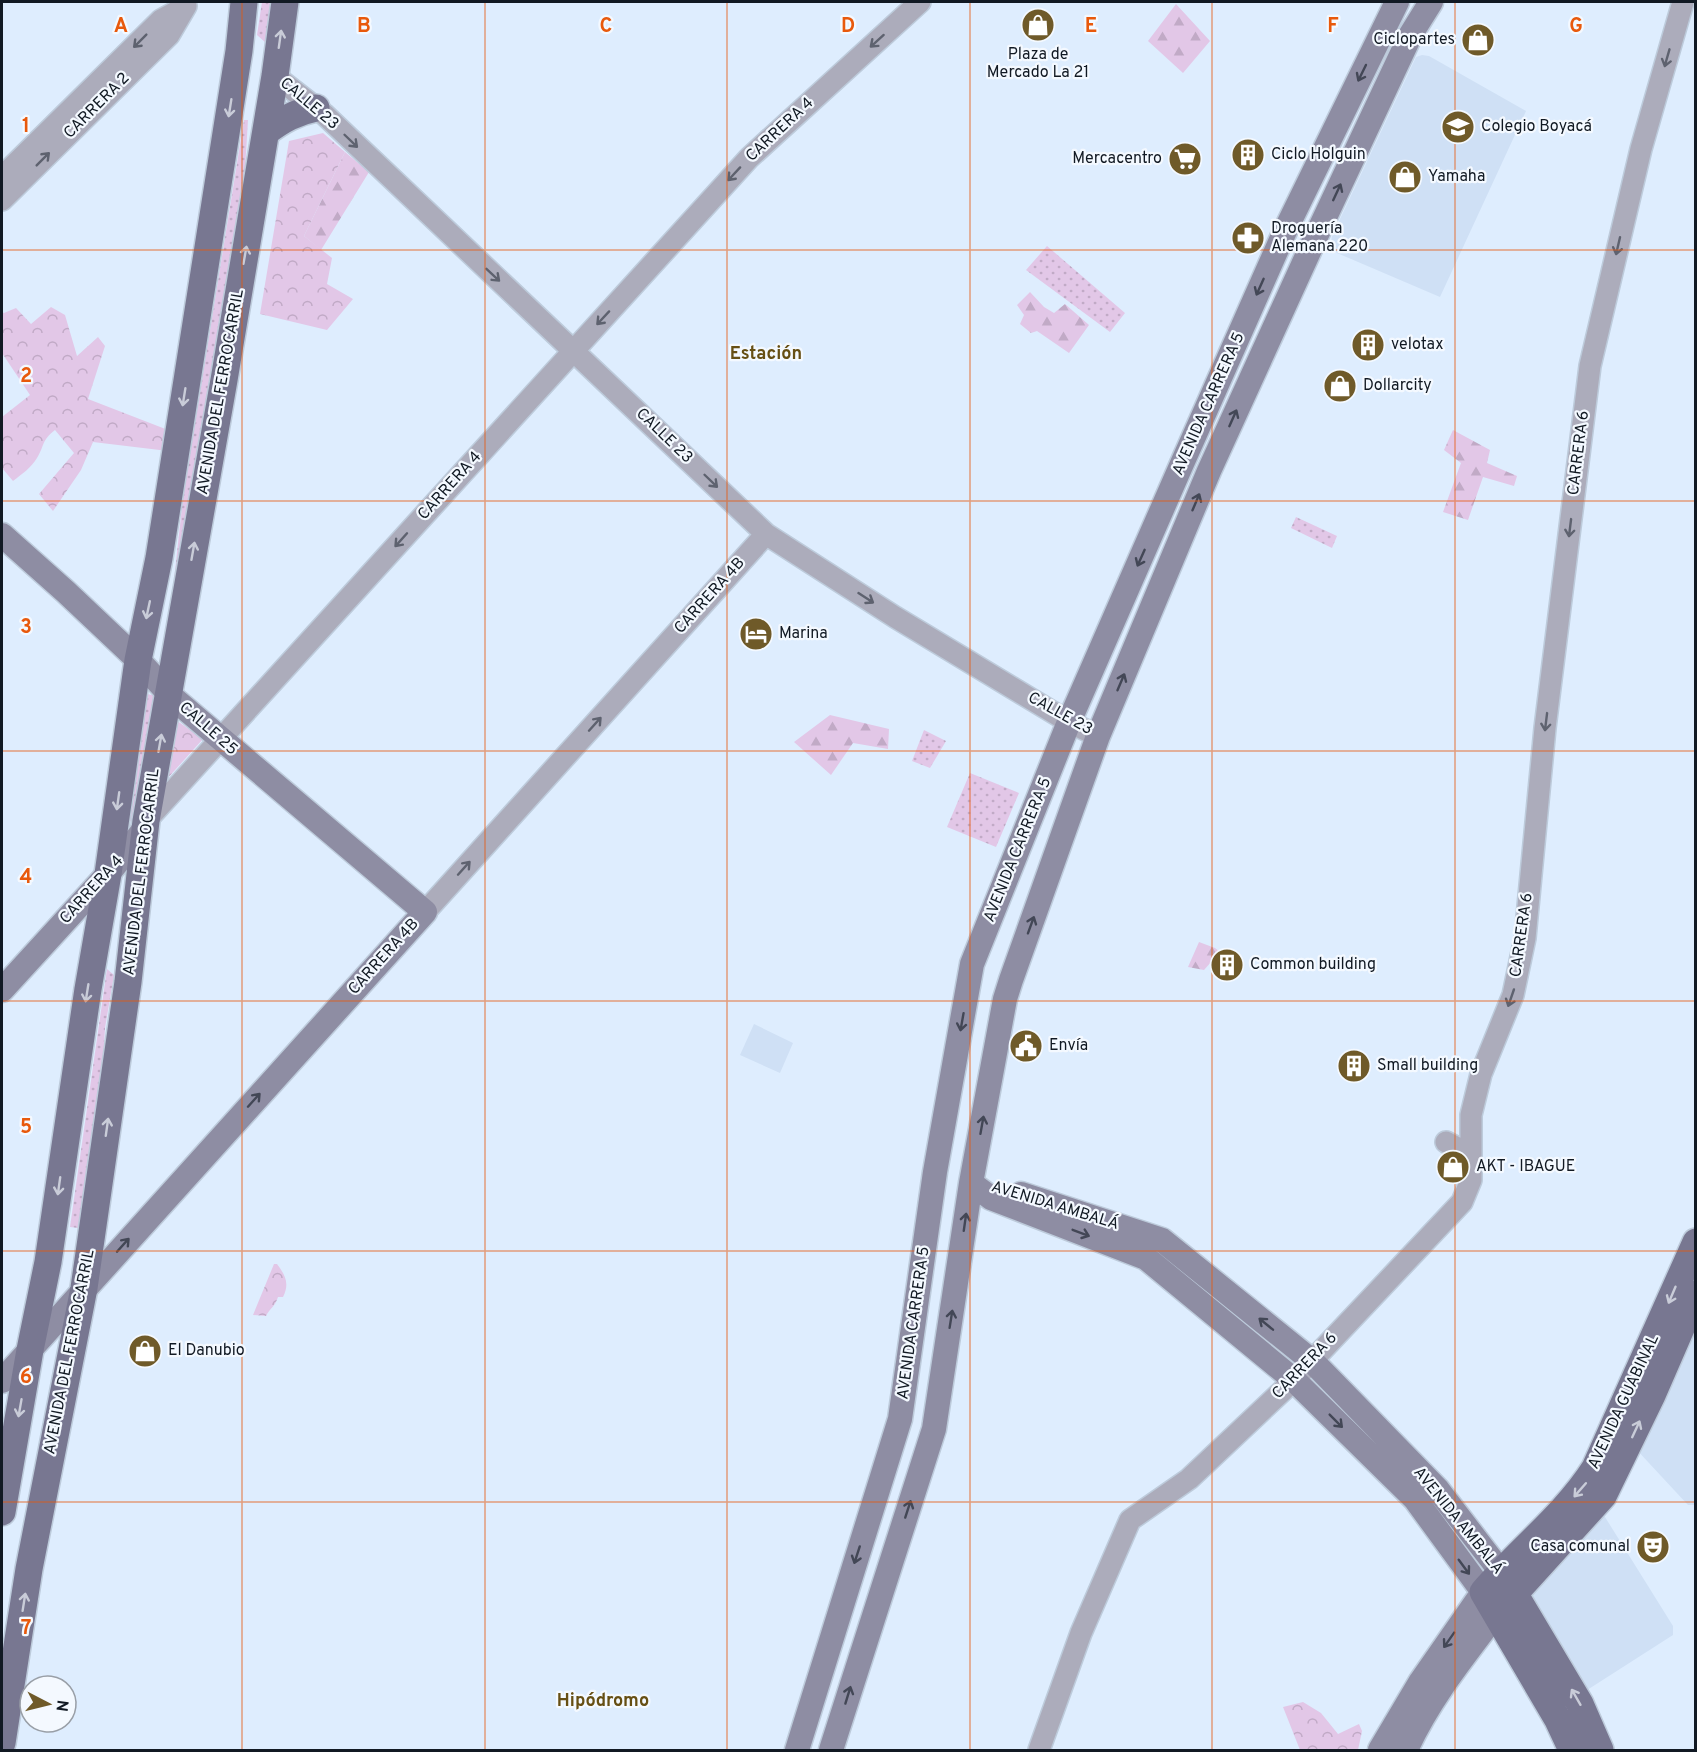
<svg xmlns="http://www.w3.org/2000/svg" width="1697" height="1752" viewBox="0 0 1697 1752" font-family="Overpass,sans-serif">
	<defs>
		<pattern id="grass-dots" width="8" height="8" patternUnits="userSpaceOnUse" patternTransform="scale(1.5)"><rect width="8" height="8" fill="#e2c7e7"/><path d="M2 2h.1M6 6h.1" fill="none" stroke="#c1aac6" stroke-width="1.8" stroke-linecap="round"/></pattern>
		<pattern id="forest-firs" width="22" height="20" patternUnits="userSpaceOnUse" patternTransform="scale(1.5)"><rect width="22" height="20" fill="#e2c7e7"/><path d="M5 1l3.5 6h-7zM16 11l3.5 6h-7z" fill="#c1aac6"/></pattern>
		<pattern id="park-crowns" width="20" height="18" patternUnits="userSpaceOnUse" patternTransform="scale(1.5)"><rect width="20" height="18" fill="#e2c7e7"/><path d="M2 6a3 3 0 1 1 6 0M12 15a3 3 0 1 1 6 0" fill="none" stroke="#c1aac6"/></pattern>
	</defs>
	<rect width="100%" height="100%" fill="#deedfe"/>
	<path fill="#cfe0f5" d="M1422,55L1429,56L1526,111L1440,297L1337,253L1331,244L1332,236L1416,57Z
		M754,1024L793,1043L780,1073L740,1055Z
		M1695,1315V1505H1688L1635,1448Z
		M1601,1514L1605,1517L1673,1626V1635L1584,1692L1527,1602L1528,1583Z"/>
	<path fill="url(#grass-dots)" d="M262,2H272L266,43L257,35Z
		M244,120H248L244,186L171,607L183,498Z
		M1047,246L1125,313L1110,332L1026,270Z
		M1296,517L1337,536L1332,548L1291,528Z
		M147,694L157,696L137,822L129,821Z
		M924,730L946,741L930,768L912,761Z
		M970,773L1019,793L996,847L947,827Z
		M107,969L114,975L105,1028L103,1064L78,1228L70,1227Z"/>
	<path fill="url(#forest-firs)" d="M1176,4L1210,41L1183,73L1148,41Z
		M345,152L369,172L321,250L304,236Z
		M1030,292L1044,307L1054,313L1065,304L1089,325L1069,353L1037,331L1031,333L1020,324L1024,315L1017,305Z
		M1453,430L1490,450L1487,463L1517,476L1514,486L1483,477L1468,520L1443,512L1461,463L1444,450Z
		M830,715L889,729L888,749L853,743L831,775L794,742Z
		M1199,942L1215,948L1220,952L1204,970L1188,967Z"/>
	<path fill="url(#park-crowns)" d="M323,133L345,152L304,236L332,258L327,284L353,299L327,330L260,314L289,141Z
		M51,307L65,315L77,356L98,337L105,346L88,399L168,430V451L93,442L81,470L53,511L39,494L74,453L55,430C41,441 45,445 37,458C31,468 22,474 13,481L2,468V417L30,395L2,353V312L4,313L16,308L31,324Z
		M173,718L203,739L157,790Z
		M274,1264H277C285,1275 290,1283 283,1297H278C275,1307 270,1308 266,1316L253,1315Z
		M1303,1702L1321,1713L1338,1734L1359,1724L1362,1731L1358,1750H1300L1283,1707Z"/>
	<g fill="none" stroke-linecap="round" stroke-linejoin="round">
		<defs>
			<path id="tertiary" d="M275,76L325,115L766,534L895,617L1069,722L1098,736
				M2,177L161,20L185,7
				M2,200L169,35L186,6
				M146,821L749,158L920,2
				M425,912L766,534
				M1446,1142L1471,1155
				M1039,1750L1081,1633L1130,1520L1189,1479L1294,1380L1462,1202L1471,1180V1115L1481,1074L1513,995L1525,938L1545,728L1590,366L1641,149L1683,2"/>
			<path id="secondary" d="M2,535L66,592L138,660L174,699L425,912L2,1381
				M2,990L108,874L142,832L146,822
				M971,1183L991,1198L1146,1258L1294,1380L1415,1499L1483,1592L1421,1681L1380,1750
				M1021,1194L1162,1240L1312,1361L1438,1490L1501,1572
				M797,1750L900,1419L935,1172L972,964L1069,722L1181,466L1285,231L1397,2
				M831,1750L934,1429L971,1183L1005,999L1011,980L1098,736L1209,471L1312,245L1411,34L1431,2
				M1406,1750C1428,1701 1464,1656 1496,1614"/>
			<path id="primary" d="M266,132C282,120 296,112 316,108
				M2,1512L30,1350L48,1262L88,989L108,874L138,660L159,558L239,51L244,2
				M1505,1578L1580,1704L1600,1750
				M1496,1614L1603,1496L1652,1395L1696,1294
				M2,1743L29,1569L84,1288L128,982L146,821L224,380L275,76L285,2
				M1572,1750L1558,1720L1483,1592C1519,1550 1565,1515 1595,1468L1696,1242"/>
		</defs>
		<use href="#tertiary" stroke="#bdcbdb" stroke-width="24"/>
		<use href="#secondary" stroke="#bdcbdb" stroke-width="27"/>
		<use href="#primary" stroke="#bdcbdb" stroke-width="30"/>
		<use href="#tertiary" stroke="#acacbb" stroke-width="21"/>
		<use href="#secondary" stroke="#8e8da3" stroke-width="24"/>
		<use href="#primary" stroke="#787791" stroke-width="27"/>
	</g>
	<defs><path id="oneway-shaft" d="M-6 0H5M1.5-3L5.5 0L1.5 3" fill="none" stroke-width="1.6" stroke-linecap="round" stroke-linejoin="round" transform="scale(1.5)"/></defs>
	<g stroke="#c9ccd8">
		<use href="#oneway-shaft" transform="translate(280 39) rotate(-82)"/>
		<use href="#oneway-shaft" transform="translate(230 108) rotate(99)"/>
		<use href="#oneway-shaft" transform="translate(245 255) rotate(-80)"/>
		<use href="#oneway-shaft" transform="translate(184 397) rotate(99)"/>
		<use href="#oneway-shaft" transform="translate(193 551) rotate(-80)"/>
		<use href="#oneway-shaft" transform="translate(148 610) rotate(102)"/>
		<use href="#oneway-shaft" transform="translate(160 743) rotate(-80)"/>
		<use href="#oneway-shaft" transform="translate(118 801) rotate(98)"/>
		<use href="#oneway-shaft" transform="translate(87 993) rotate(99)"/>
		<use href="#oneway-shaft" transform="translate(107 1127) rotate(-82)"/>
		<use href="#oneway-shaft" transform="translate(59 1186) rotate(98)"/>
		<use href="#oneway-shaft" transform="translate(1672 1295) rotate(113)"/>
		<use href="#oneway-shaft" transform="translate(20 1408) rotate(100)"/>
		<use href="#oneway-shaft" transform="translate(1636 1429) rotate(-65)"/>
		<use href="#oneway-shaft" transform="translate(1580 1490) rotate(131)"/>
		<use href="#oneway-shaft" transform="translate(24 1602) rotate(-81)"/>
		<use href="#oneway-shaft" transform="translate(1576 1697) rotate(-120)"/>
	</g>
	<g stroke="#5e626f">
		<use href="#oneway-shaft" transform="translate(140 41) rotate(135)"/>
		<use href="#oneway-shaft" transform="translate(877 41) rotate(138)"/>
		<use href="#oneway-shaft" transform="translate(1667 58) rotate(106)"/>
		<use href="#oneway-shaft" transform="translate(351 141) rotate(44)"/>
		<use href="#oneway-shaft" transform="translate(43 159) rotate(-45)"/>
		<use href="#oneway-shaft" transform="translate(734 174) rotate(133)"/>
		<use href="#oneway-shaft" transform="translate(1618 246) rotate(103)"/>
		<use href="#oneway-shaft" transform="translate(493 275) rotate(43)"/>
		<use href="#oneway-shaft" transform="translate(603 318) rotate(133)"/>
		<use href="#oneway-shaft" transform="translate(711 481) rotate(44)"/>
		<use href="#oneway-shaft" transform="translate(1570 528) rotate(97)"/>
		<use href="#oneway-shaft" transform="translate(401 540) rotate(132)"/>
		<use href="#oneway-shaft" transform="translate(866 598) rotate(33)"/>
		<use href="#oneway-shaft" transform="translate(1546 722) rotate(97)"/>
		<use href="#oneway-shaft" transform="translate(595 724) rotate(-48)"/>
		<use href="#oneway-shaft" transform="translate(464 868) rotate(-48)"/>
		<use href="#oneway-shaft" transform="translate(1511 998) rotate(109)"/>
	</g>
	<g stroke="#434756">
		<use href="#oneway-shaft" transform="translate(1362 73) rotate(116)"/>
		<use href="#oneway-shaft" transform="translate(1337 192) rotate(-65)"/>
		<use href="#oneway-shaft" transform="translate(1260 287) rotate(114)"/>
		<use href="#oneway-shaft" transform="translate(1233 418) rotate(-66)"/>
		<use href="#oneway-shaft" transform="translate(1196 502) rotate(-67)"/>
		<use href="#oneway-shaft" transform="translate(1141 558) rotate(114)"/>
		<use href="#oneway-shaft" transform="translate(1121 682) rotate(-67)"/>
		<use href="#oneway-shaft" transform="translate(1031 925) rotate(-70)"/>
		<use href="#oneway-shaft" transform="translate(962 1022) rotate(100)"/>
		<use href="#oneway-shaft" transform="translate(254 1100) rotate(-48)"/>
		<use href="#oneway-shaft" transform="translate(982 1125) rotate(-80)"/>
		<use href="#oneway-shaft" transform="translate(965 1222) rotate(-82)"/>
		<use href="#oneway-shaft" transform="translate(1081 1233) rotate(21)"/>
		<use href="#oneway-shaft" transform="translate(123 1245) rotate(-48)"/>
		<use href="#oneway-shaft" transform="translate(951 1319) rotate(-81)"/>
		<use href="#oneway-shaft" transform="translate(1266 1324) rotate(-141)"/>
		<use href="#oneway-shaft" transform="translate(1336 1421) rotate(45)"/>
		<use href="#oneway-shaft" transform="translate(908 1509) rotate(-72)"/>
		<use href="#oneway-shaft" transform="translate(857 1555) rotate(108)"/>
		<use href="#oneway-shaft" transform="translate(1464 1567) rotate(54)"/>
		<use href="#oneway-shaft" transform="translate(1449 1640) rotate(125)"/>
		<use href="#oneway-shaft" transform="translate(848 1695) rotate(-73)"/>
	</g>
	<path fill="none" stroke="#e8590c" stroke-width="1.5" stroke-opacity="0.55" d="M242,2V1750M485,2V1750M727,2V1750M970,2V1750M1212,2V1750M1455,2V1750M2,250H1696M2,501H1696M2,751H1696M2,1001H1696M2,1251H1696M2,1502H1696"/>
	<defs>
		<symbol id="shop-disc" viewBox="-11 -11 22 22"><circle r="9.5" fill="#6f5a29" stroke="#f4f9ff"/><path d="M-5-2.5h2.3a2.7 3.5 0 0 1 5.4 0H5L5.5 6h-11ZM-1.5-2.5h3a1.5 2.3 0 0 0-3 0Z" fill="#fff"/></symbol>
		<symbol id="school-disc" viewBox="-11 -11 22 22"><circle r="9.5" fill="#6f5a29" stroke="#f4f9ff"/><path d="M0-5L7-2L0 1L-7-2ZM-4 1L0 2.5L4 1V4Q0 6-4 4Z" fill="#fff"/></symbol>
		<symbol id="building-disc" viewBox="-11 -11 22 22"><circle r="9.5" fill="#6f5a29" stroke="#f4f9ff"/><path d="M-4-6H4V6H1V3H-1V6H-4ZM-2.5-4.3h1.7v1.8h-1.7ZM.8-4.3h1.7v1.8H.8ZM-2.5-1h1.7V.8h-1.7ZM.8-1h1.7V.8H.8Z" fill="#fff"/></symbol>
		<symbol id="supermarket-disc" viewBox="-11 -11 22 22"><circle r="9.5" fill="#6f5a29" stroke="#f4f9ff"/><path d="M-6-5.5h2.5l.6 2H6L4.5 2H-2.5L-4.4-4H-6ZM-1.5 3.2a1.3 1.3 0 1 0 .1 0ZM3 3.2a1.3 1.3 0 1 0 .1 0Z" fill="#fff"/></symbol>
		<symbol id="pharmacy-disc" viewBox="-11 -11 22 22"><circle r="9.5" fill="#6f5a29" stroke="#f4f9ff"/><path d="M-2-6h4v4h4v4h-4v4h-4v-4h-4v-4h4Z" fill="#fff"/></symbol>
		<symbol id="hotel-disc" viewBox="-11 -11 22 22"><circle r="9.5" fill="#6f5a29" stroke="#f4f9ff"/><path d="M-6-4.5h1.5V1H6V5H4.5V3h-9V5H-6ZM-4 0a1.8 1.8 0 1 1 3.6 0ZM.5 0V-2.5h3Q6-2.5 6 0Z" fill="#fff"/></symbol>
		<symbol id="civic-disc" viewBox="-11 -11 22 22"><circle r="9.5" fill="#6f5a29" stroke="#f4f9ff"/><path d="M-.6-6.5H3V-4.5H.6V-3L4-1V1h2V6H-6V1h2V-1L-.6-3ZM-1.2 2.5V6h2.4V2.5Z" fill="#fff"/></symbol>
		<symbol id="theatre-disc" viewBox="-11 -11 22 22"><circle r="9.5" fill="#6f5a29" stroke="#f4f9ff"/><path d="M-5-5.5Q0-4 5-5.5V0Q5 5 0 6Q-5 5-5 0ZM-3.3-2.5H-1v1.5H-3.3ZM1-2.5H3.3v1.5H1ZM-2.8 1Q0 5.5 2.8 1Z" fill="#fff"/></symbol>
	</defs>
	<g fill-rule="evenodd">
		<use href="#shop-disc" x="1019" y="6" width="38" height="38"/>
		<use href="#shop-disc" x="1459" y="21" width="38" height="38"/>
		<use href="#school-disc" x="1439" y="108" width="38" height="38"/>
		<use href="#building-disc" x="1229" y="136" width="38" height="38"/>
		<use href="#supermarket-disc" x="1166" y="140" width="38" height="38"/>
		<use href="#shop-disc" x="1386" y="158" width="38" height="38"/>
		<use href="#pharmacy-disc" x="1229" y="219" width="38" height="38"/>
		<use href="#building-disc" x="1349" y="326" width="38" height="38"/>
		<use href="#shop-disc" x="1321" y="367" width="38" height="38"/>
		<use href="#hotel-disc" x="737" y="615" width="38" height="38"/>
		<use href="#building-disc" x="1208" y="946" width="38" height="38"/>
		<use href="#civic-disc" x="1007" y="1027" width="38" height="38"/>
		<use href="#building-disc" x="1335" y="1047" width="38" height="38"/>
		<use href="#shop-disc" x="1434" y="1148" width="38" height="38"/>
		<use href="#shop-disc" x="126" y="1332" width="38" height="38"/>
		<use href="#theatre-disc" x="1634" y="1528" width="38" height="38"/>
	</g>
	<g text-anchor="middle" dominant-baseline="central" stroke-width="4.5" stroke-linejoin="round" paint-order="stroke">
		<g font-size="16" fill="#111923" stroke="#f4f9ff" text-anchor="start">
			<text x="1455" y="40" text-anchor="end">Ciclopartes</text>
			<text x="1038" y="55" text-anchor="middle">Plaza de<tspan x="1038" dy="18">Mercado La 21</tspan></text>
			<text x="1481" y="127">Colegio Boyacá</text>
			<text x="1271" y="155">Ciclo Holguin</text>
			<text x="1162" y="159" text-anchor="end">Mercacentro</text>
			<text x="1428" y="177">Yamaha</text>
			<text x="1271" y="229">Droguería<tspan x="1271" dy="18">Alemana 220</tspan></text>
			<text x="1391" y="345">velotax</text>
			<text x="1363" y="386">Dollarcity</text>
			<text x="779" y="634">Marina</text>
			<text x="1250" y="965">Common building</text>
			<text x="1049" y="1046">Envía</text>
			<text x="1377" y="1066">Small building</text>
			<text x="1476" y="1167">AKT - IBAGUE</text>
			<text x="168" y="1351">El Danubio</text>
			<text x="1630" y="1547" text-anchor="end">Casa comunal</text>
		</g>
		<g font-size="16" fill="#111923" stroke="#f4f9ff">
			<text transform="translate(309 104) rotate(40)">CALLE 23</text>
			<text transform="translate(97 106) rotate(-45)">CARRERA 2</text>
			<text transform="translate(780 130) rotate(-43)">CARRERA 4</text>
			<text transform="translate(221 392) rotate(-80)">AVENIDA DEL FERROCARRIL</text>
			<text transform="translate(1209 404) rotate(-66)">AVENIDA CARRERA 5</text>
			<text transform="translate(664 436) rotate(44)">CALLE 23</text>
			<text transform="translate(1579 453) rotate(-83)">CARRERA 6</text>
			<text transform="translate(450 486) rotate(-48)">CARRERA 4</text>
			<text transform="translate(710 596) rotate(-48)">CARRERA 4B</text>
			<text transform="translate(1060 714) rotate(29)">CALLE 23</text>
			<text transform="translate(208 729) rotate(41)">CALLE 25</text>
			<text transform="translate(1018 850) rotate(-68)">AVENIDA CARRERA 5</text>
			<text transform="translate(142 872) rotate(-83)">AVENIDA DEL FERROCARRIL</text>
			<text transform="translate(92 890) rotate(-48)">CARRERA 4</text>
			<text transform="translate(1522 935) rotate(-82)">CARRERA 6</text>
			<text transform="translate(384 957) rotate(-48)">CARRERA 4B</text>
			<text transform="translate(1055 1206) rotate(17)">AVENIDA AMBALÁ</text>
			<text transform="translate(914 1323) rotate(-82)">AVENIDA CARRERA 5</text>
			<text transform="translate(70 1352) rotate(-79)">AVENIDA DEL FERROCARRIL</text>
			<text transform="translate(1305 1366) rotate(-46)">CARRERA 6</text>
			<text transform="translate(1624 1402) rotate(-65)">AVENIDA GUABINAL</text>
			<text transform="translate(1458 1521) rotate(51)">AVENIDA AMBALÁ</text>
		</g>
		<g font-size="18" font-weight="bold" fill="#664f14" stroke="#f4f9ff">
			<text x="766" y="354">Estación</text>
			<text x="603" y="1701">Hipódromo</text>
		</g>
	</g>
	<g font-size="20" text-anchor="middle" font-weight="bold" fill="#e8590c" stroke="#f4f9ff" stroke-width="4.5" stroke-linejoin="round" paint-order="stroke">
		<text x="121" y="32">A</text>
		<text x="364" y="32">B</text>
		<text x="606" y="32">C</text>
		<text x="848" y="32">D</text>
		<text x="1091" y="32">E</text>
		<text x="1333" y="32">F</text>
		<text x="1576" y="32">G</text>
		<text x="26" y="132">1</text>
		<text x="26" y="382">2</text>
		<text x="26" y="633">3</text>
		<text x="26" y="883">4</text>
		<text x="26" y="1133">5</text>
		<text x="26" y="1383">6</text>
		<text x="26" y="1634">7</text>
	</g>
	<rect width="1697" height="1752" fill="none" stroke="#111923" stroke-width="6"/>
	<g transform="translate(48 1704) rotate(97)"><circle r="28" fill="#f4f9ff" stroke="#999fa7" stroke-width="1.5"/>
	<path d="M0-4.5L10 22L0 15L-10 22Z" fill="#6f5a29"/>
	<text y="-9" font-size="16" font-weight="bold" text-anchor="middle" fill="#111923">N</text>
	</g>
</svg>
